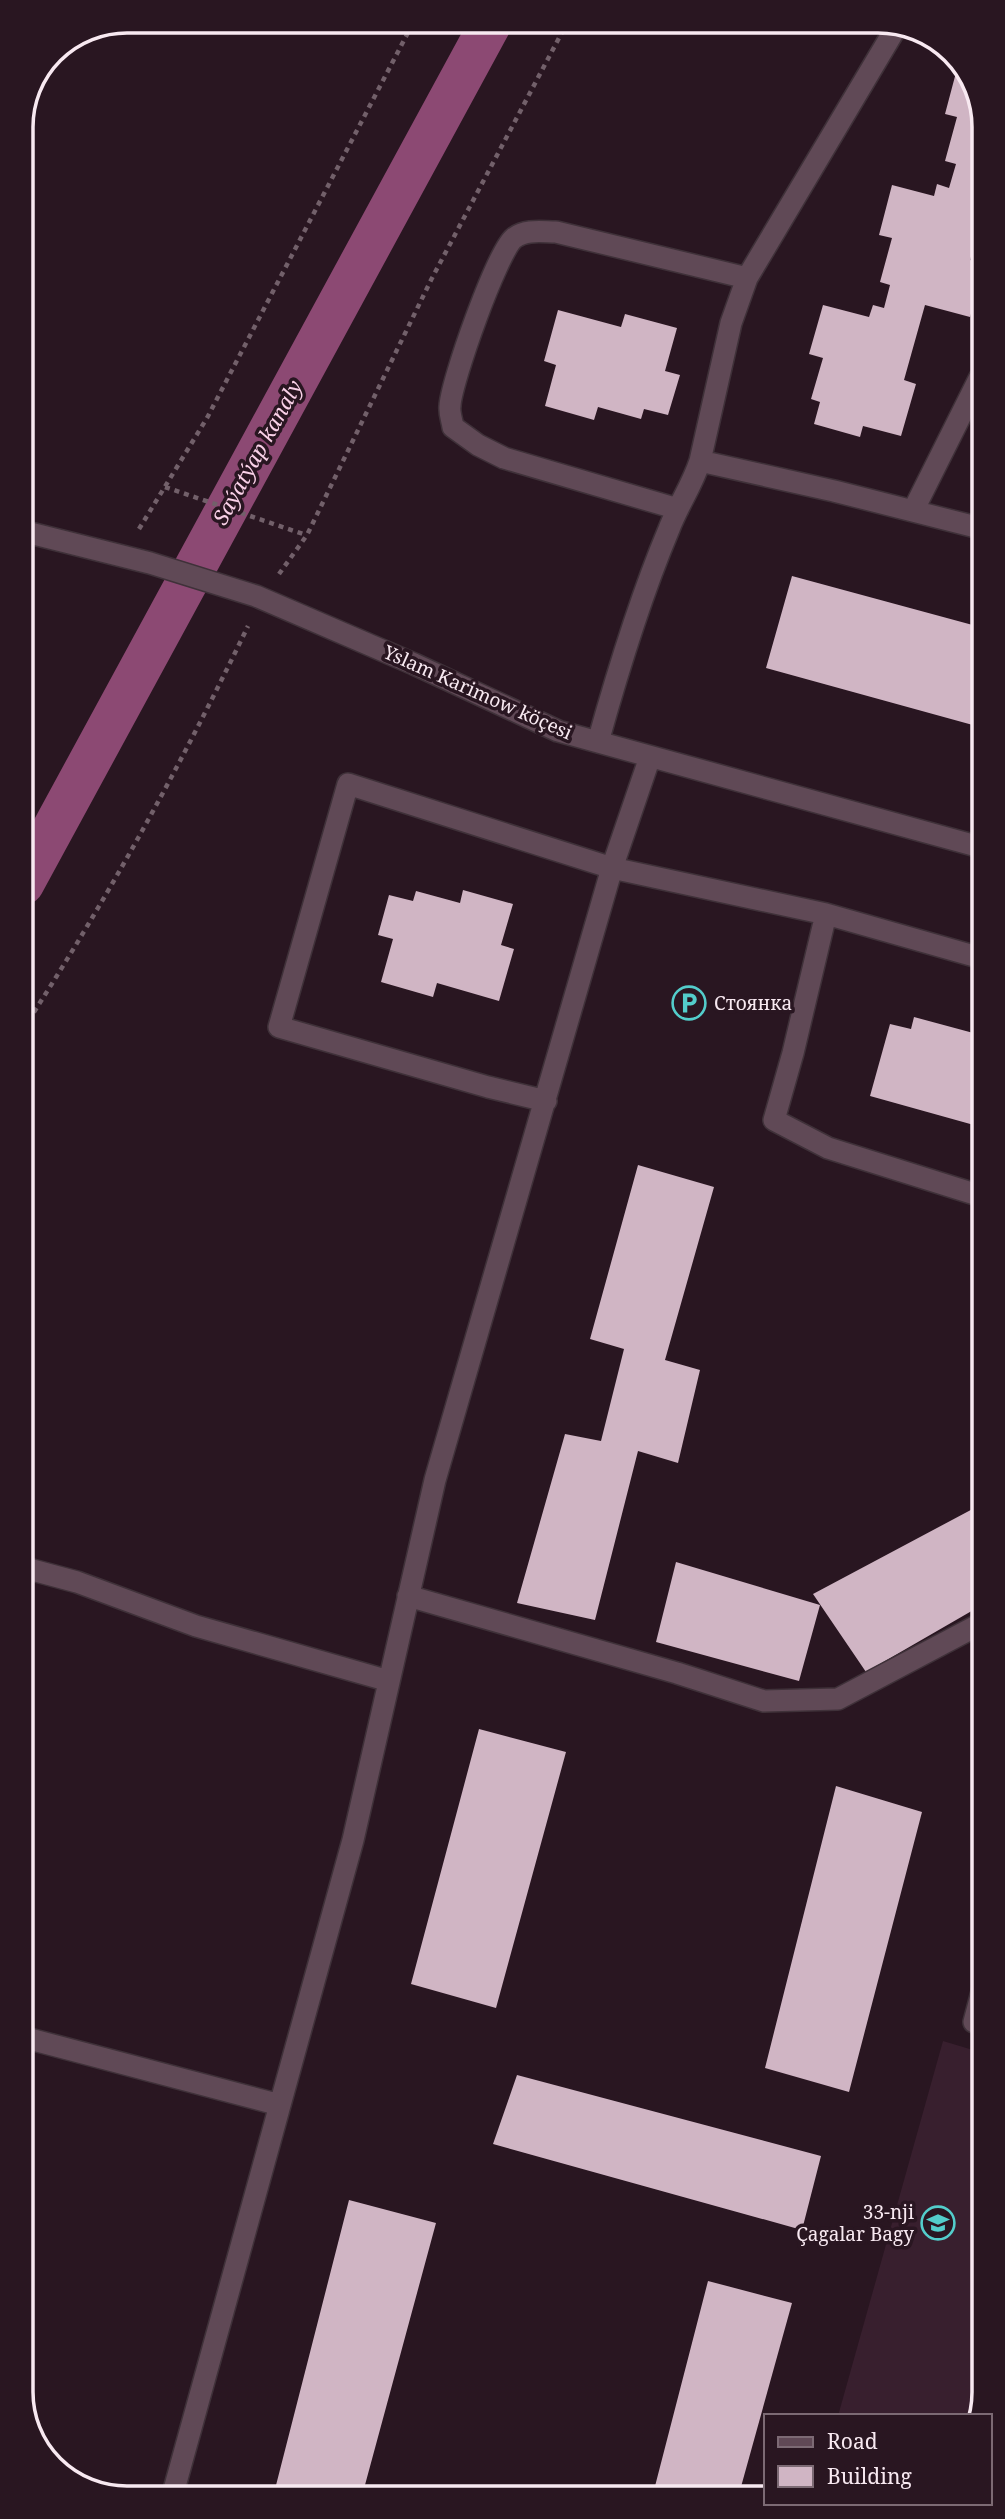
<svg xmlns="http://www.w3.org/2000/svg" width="1005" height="2519" viewBox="0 0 1005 2519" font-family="'Noto Serif',serif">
	<rect width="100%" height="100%" fill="#291621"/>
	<path fill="#381f2e" d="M943,2041L983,2053L984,2392L976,2416H838Z"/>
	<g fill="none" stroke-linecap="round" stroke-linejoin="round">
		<path stroke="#8c4973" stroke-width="42" d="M23,884L492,21"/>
	</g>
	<path fill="#d0b5c4" d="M958,65L978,93L979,229L970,260L979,263V286L970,317L925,305L904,380L916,384L901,436L863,426L860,437L814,424L820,402L811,399L823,358L809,354L823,305L869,317L873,305L884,308L890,285L880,282L892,238L879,235L892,185L934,196L937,184L949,188L956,164L945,161L957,117L945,114Z
		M558,310L621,327L625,314L677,328L665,371L680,375L668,415L644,409L641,419L598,407L594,420L545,406L556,365L544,361Z
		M792,576L980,627V727L766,668Z
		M463,890L513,904L501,945L514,949L499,1001L437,983L433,997L381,982L393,939L378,935L389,895L413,901L416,891L460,903Z
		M914,1017L977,1034L974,1046L981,1048V1127L870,1096L890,1024L911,1029Z
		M638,1165L714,1187L665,1360L700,1370L678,1463L638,1451L595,1620L517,1603L565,1434L601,1441L624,1349L590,1339Z
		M982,1504V1605L866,1672L813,1594Z
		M676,1562L820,1605L799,1681L656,1642Z
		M479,1729L566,1752L496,2008L411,1984Z
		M836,1786L922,1812L849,2092L765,2068Z
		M517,2075L821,2156L802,2230L493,2144Z
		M349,2200L436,2223L362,2496L273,2497Z
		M708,2281L792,2303L739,2494H653Z"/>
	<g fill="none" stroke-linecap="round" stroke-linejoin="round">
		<defs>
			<path id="minor" d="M700,461L731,323L747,278L897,26
				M678,509L504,458L478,445L453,427C452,420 449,413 450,406C451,382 497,252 514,238C526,229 542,232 556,232L747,278
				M913,511L979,379
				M22,531L150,563L256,596L414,664L558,731L980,847
				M598,742C618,670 640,598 669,529C678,505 692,486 700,461L834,491L980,528
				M826,914L981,958
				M546,1101L488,1087L279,1027L348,784L612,868L826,914L793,1053L774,1120L828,1148L981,1196
				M25,1568L77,1582L196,1626L389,1681
				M408,1596L677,1673L764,1701L838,1699L982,1623
				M983,1988L974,2022L983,2025
				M26,2038L280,2105
				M172,2497L353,1840L435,1480L612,868L650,757"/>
		</defs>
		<use href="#minor" stroke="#3f3139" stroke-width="24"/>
		<path stroke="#72606a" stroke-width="4.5" stroke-dasharray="5 5" stroke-linecap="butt" d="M165,487L306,535
			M139,529L207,418L414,21
			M279,574L307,535L431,280L568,21
			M23,1029C107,900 181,765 248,626"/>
		<use href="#minor" stroke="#604956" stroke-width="21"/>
	</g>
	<defs>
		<symbol id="parking-ring" viewBox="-11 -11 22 22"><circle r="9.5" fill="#291621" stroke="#53cdcb" stroke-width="1.5"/><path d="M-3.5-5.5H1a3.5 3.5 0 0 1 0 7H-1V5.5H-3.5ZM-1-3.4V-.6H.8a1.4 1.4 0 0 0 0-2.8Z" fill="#53cdcb"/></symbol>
		<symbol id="school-ring" viewBox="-11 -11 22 22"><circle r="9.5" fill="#291621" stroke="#53cdcb" stroke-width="1.5"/><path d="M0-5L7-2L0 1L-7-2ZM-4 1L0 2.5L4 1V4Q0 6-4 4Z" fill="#53cdcb"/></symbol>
	</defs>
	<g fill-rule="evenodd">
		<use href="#parking-ring" x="670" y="984" width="38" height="38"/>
		<use href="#school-ring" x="919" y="2204" width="38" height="38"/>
	</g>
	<g text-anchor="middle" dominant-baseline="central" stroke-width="7" stroke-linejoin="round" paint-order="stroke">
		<g font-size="19" fill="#f8e9f1" stroke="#291621">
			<text transform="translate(478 692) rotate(24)">Yslam Karimow köçesi</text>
		</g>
		<g font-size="19" fill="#f8e9f1" stroke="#291621" text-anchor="start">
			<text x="714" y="1003">Стоянка</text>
			<text x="914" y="2212" text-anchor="end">33-nji<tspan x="914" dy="22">Çagalar Bagy</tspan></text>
		</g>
		<g font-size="21" font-style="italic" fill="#fad1e8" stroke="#291621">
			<text transform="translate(257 452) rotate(-61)">Saýatýap kanaly</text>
		</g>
	</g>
	<path d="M0 0H1005V2519H0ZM127 33H878A94 94 0 0 1 972 127V2392A94 94 0 0 1 878 2486H127A94 94 0 0 1 33 2392V127A94 94 0 0 1 127 33Z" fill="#291621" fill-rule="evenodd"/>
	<path fill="none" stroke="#f8e9f1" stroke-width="3.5" d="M127 33H878A94 94 0 0 1 972 127V2392A94 94 0 0 1 878 2486H127A94 94 0 0 1 33 2392V127A94 94 0 0 1 127 33Z"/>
	<rect x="764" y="2414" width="228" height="91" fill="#291621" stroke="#7c6a74" stroke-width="2"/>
	<rect x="778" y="2437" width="35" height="10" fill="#604956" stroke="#7c6a74" stroke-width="2"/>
	<text x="827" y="2449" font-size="21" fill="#f8e9f1">Road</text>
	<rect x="778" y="2466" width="35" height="21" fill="#d0b5c4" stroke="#7c6a74" stroke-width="2"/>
	<text x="827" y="2484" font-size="21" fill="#f8e9f1">Building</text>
</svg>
